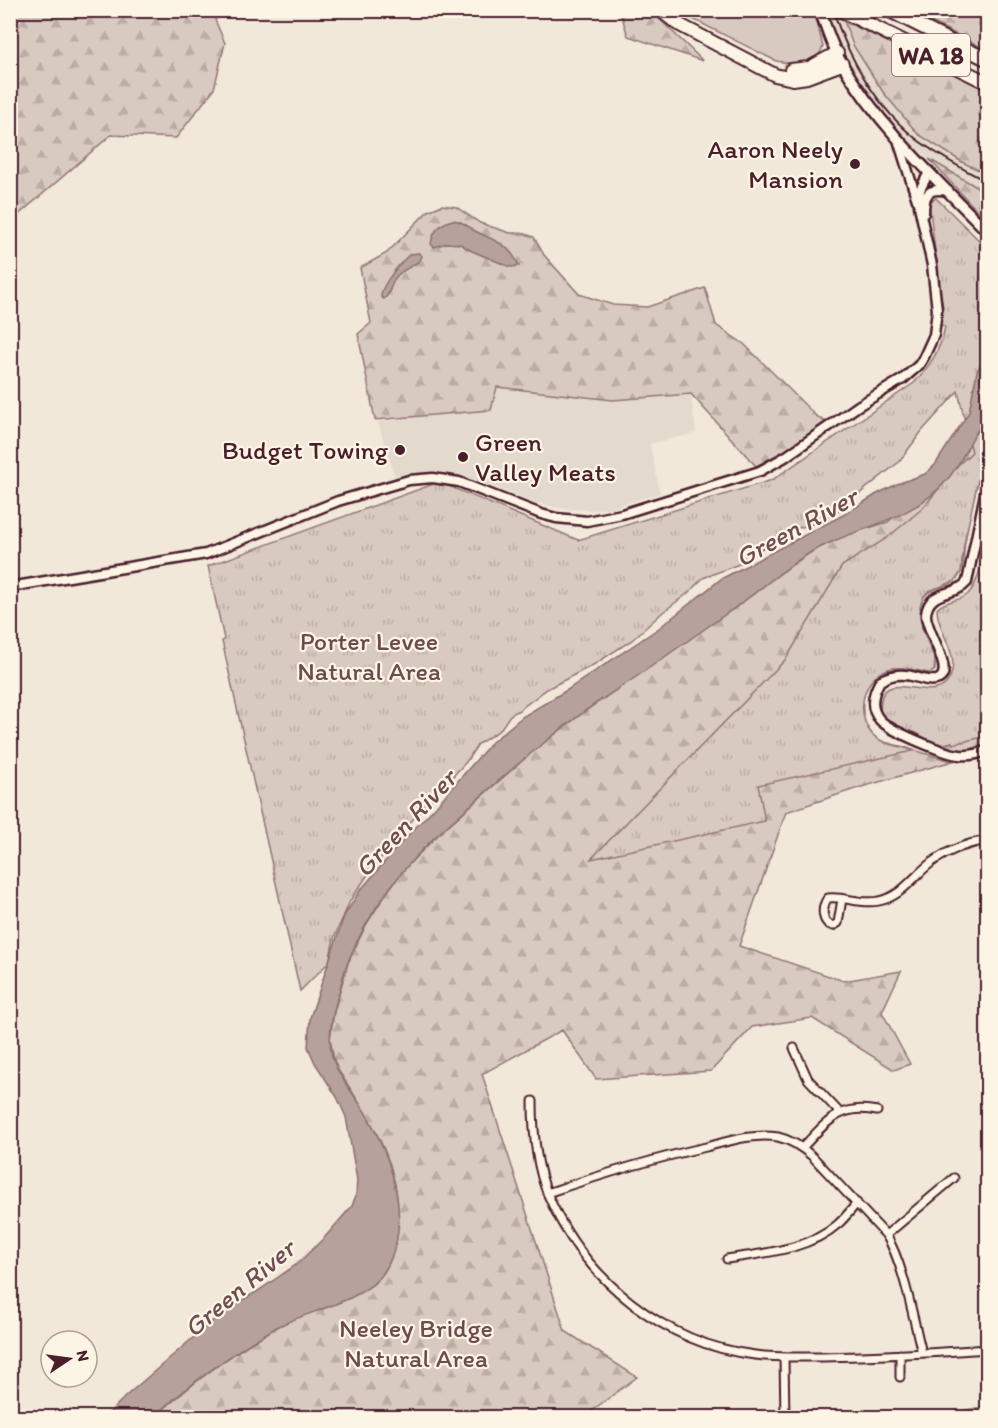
<svg xmlns="http://www.w3.org/2000/svg" width="998" height="1428" viewBox="0 0 998 1428" font-family="Itim,sans-serif">
	<defs>
		<pattern id="forest-firs" width="22" height="20" patternUnits="userSpaceOnUse" patternTransform="scale(1.5)"><rect width="22" height="20" fill="#d8cac0"/><path d="M5 1l3.5 6h-7zM16 11l3.5 6h-7z" fill="#bbada5"/></pattern>
		<pattern id="park-tufts" width="24" height="20" patternUnits="userSpaceOnUse" patternTransform="scale(1.5)"><rect width="24" height="20" fill="#d8cac0"/><path d="M3 7l-1-3M5 7V3M7 7l1-3M15 17l-1-3M17 17v-4M19 17l1-3" fill="none" stroke="#bbada5"/></pattern>
	</defs>
	<rect width="100%" height="100%" fill="#f1e8da"/>
	<filter id="ink" filterUnits="userSpaceOnUse"><feTurbulence type="fractalNoise" baseFrequency=".0167" numOctaves="2"/><feDisplacementMap in="SourceGraphic" scale="12" xChannelSelector="R" yChannelSelector="G"/><feConvolveMatrix kernelMatrix="1 2 1 2 8 2 1 2 1" color-interpolation-filters="sRGB"/></filter>
	<g filter="url(#ink)">
		<path fill="#e4d9cd" d="M819,11H840L853,45L883,92L918,134L962,162L987,174V193L929,159L884,121L842,64Z
			M496,387L613,400L691,394L696,433L650,444L660,493L612,508L591,510L566,509L534,503L497,488L440,472L396,480L378,422L440,413Z"/>
		<path fill="#d8cac0" stroke="#917476" stroke-width="1.5" d="M677,11H814L823,47C816,66 793,65 776,61Z"/>
		<path fill="url(#forest-firs)" stroke="#917476" stroke-width="1.5" d="M22,11H224L215,20L225,43L214,89L176,138L111,135L16,217L11,233V21Z
			M620,11H651L703,61L628,36Z
			M910,11H987V50Z
			M844,21L987,90V174L962,162L918,134L883,92L853,45Z
			M929,159L987,193V221Z
			M442,205L456,207L480,223L510,233H523L534,237L544,255L579,294L613,305L647,307L705,288L716,325L744,344L816,416L827,423L787,450L756,466L691,394L613,400L497,387L491,410L375,420L358,334L371,323L360,268L387,253L428,211Z
			M974,436L987,461C974,486 970,514 965,542C963,552 965,564 960,574C952,592 923,583 920,607C916,630 937,648 935,670L930,673C917,671 902,665 889,669C860,677 854,718 874,736C883,744 894,744 904,747C920,752 936,757 953,761L858,788L786,812L739,946L844,981L901,971L882,1012L910,1064L894,1070L812,1018L752,1027L711,1071L596,1079L562,1030L482,1074L565,1331L637,1377L594,1409L586,1417L154,1418C193,1382 233,1352 279,1326C309,1310 343,1304 371,1285C385,1276 390,1262 394,1247C411,1180 373,1123 338,1070L334,1060L330,1039L334,1012L348,963L366,925L387,892L408,865L443,830L531,753L584,712L737,606L758,588L813,551L846,535L888,522Z
			M987,736V742C969,753 956,751 937,746L952,742L953,744Z
			M987,1406V1417H931Z"/>
		<path fill="url(#park-tufts)" stroke="#917476" stroke-width="1.5" d="M936,198L987,248V343L981,353L987,358V461L978,480L964,544L961,572L955,581L929,591L924,596L920,606L922,628L935,660L934,671L930,673C916,671 901,665 888,669C860,678 855,718 874,736C884,746 901,745 913,751L758,785L765,821L591,859L786,659L842,566L887,538L923,508L957,466L972,452L958,391L922,431L899,462L834,514L812,524L788,531L739,564L703,578L687,594L663,612L632,640L595,664L547,689L519,710L510,715L500,730L478,744L466,762L405,828L369,873L350,901L334,938L329,962L300,991L222,641L224,639L208,566L439,482L578,540L772,480L914,383C930,366 940,351 945,327L939,323L940,290L929,202Z
			M987,522V736L953,744L952,742L937,746C928,740 921,734 911,731C896,725 895,727 881,717C873,654 938,715 951,675C959,652 937,631 937,609C944,600 958,602 967,595C983,581 983,543 987,522Z"/>
		<path fill="#b6a19c" stroke="#8b6d6f" stroke-width="1.5" d="M453,220C463,221 467,226 475,231C494,240 511,245 519,266L510,267L472,251L460,244L447,243L434,247L431,244C433,231 440,223 453,220Z
			M419,253L422,256L420,260C413,267 401,270 396,277C390,284 391,294 384,299L381,297C380,286 401,262 410,254Z
			M987,354C988,367 990,405 987,415C985,422 978,429 975,434C966,450 959,466 947,480C911,522 858,526 813,551C782,569 756,594 726,614C697,634 668,655 639,675C620,688 600,700 581,714C534,749 490,788 446,827C405,863 368,911 348,962C343,974 341,987 337,999C332,1018 327,1040 333,1059C339,1078 355,1095 365,1112C391,1156 415,1223 384,1272C366,1301 307,1311 277,1327C231,1353 192,1383 153,1417H105L127,1395L224,1311L258,1291L297,1264L325,1237L352,1206L356,1195L357,1180L346,1117L337,1097L315,1063L308,1047L310,1018L344,916L359,892L399,845L436,806L492,742L522,717L567,690L659,628L721,579L845,514L877,494L897,484L925,474L935,465L969,412L977,371Z"/>
		<g fill="none" stroke-linecap="round" stroke-linejoin="round">
			<defs>
				<path id="minor" d="M842,899L838,923L833,926C821,923 821,907 828,898C845,896 861,905 879,901C904,896 915,873 935,860C951,849 969,843 988,840
					M794,1048L808,1079L840,1113
					M533,1101C533,1131 536,1166 548,1195C584,1279 664,1344 755,1355C778,1358 801,1357 823,1357C878,1356 933,1353 988,1349
					M802,1148C826,1123 839,1103 877,1111
					M547,1193C600,1175 652,1159 706,1147C729,1141 754,1133 778,1137C792,1140 803,1148 813,1157L886,1235C904,1264 913,1319 922,1353
					M886,1235L954,1178
					M727,1259C764,1253 809,1250 838,1224C845,1218 851,1210 857,1203
					M900,1354V1377
					M784,1357L785,1418"/>
				<path id="tertiary" d="M899,143L917,200
					M924,213C924,194 928,187 948,191
					M988,479L967,582C955,597 929,589 926,614C925,630 955,670 939,679C925,686 906,665 880,681C873,693 869,708 880,720C890,731 945,754 960,755C969,756 979,754 988,750
					M10,587L206,554L338,501L409,480L433,478L459,482L541,514L556,518L587,521L622,514L760,471L785,457L858,406L903,379L919,365L924,357L934,335L937,310L932,265L919,206L920,190L929,172"/>
				<path id="secondary" d="M820,10C826,28 832,46 841,62C879,127 936,179 988,232"/>
				<path id="motorway" d="M660,10L678,24L775,75L793,79L807,77L842,64
					M840,10L988,83
					M888,10L988,60
					M791,70L809,68L837,53"/>
			</defs>
			<use href="#minor" stroke="#4a1f2b" stroke-width="11"/>
			<use href="#tertiary" stroke="#4a1f2b" stroke-width="13"/>
			<use href="#secondary" stroke="#4a1f2b" stroke-width="14"/>
			<use href="#motorway" stroke="#4a1f2b" stroke-width="16"/>
			<use href="#minor" stroke="#fcf5e5" stroke-width="7"/>
			<use href="#tertiary" stroke="#fcf5e5" stroke-width="8"/>
			<use href="#secondary" stroke="#fcf5e5" stroke-width="9"/>
			<use href="#motorway" stroke="#fcf5e5" stroke-width="12"/>
			<path stroke="#4a1f2b" stroke-width="2" d="M833,10C848,58 879,111 919,141C941,157 964,170 988,182"/>
		</g>
	</g>
	<g fill="#4a1f2b" stroke="#fcf5e5" stroke-width="2">
		<circle cx="855" cy="164" r="6"/>
		<circle cx="400" cy="450" r="6"/>
		<circle cx="463" cy="457" r="6"/>
	</g>
	<g text-anchor="middle" dominant-baseline="central" stroke-width="4.5" stroke-linejoin="round" paint-order="stroke">
		<rect fill="#fcf5e5" stroke="#7f5f63" stroke-width="1.5" x="892" y="34" width="78" height="42" rx="4.5"/>
		<g font-size="24" font-weight="bold" fill="#4a1f2b">
			<text x="931" y="55">WA 18</text>
		</g>
		<g font-size="26" fill="#4a1f2b" stroke="#fcf5e5" text-anchor="end">
			<text x="843" y="149">Aaron Neely<tspan x="843" dy="30">Mansion</tspan></text>
			<text x="475" y="442" text-anchor="start">Green<tspan x="475" dy="30">Valley Meats</tspan></text>
			<text x="388" y="450">Budget Towing</text>
		</g>
		<g font-size="26" fill="#6e4a50" stroke="#fcf5e5">
			<text x="369" y="641">Porter Levee<tspan x="369" dy="30">Natural Area</tspan></text>
			<text x="416" y="1328">Neeley Bridge<tspan x="416" dy="30">Natural Area</tspan></text>
		</g>
		<g font-size="27" font-style="italic" fill="#704c53" stroke="#fcf5e5">
			<text transform="translate(796 527) rotate(-29)">Green River</text>
			<text transform="translate(405 823) rotate(-47)">Green River</text>
			<text transform="translate(239 1288) rotate(-40)">Green River</text>
		</g>
	</g>
	<rect width="998" height="1428" fill="none" stroke="#fcf5e5" stroke-width="36"/>
	<rect x="18" y="18" width="962" height="1392" fill="none" stroke="#4a1f2b" stroke-width="2" filter="url(#ink)"/>
	<g transform="translate(69 1359) rotate(77)"><circle r="28" fill="#fcf5e5" stroke="#b59f9b" stroke-width="1.5"/>
	<path d="M0-4.5L10 22L0 15L-10 22Z" fill="#4a1f2b"/>
	<text y="-9" font-size="16" font-weight="bold" text-anchor="middle" fill="#4a1f2b">N</text>
	</g>
</svg>
